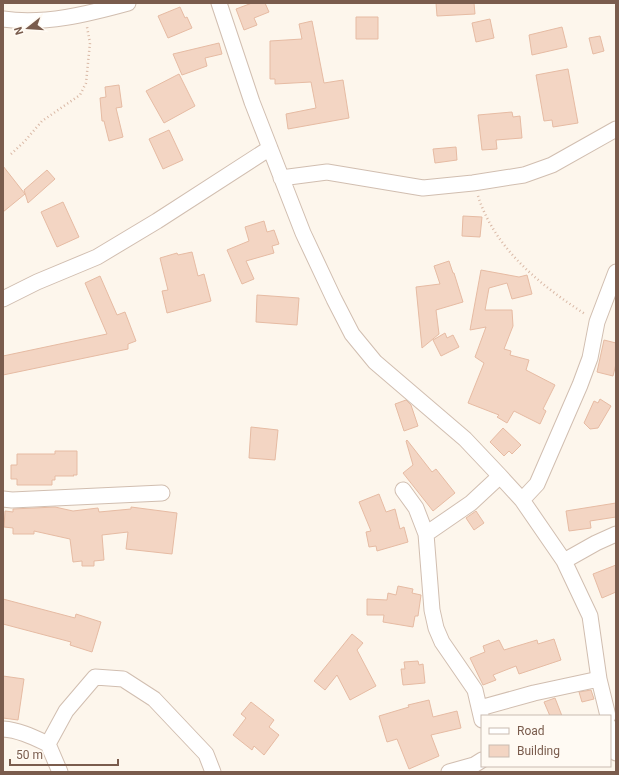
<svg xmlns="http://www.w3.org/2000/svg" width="619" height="775" viewBox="0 0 619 775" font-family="Roboto,sans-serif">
	<rect width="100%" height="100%" fill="#fdf6ec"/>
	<path fill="#f3d5c3" stroke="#e6bba3" d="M252,3H265L269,12L254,18L257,25L244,30L236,9Z
		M436,3H474L475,14L437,16Z
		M180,7L185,18L187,17L192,28L168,38L158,16Z
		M356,17H378V39H356Z
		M490,19L494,38L476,42L472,23Z
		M312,21L324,83L343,80L349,118L288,129L286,114L316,108L311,82L275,84V79H270V41L302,39L299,24Z
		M562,27L567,47L532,55L529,35Z
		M600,36L604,51L593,54L589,38Z
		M219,43L222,54L205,58L207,66L182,75L173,54Z
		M568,69L578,123L553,127L552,120L544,121L536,75Z
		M179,74L195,106L164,123L146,91Z
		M119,85L122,107L116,108L123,137L109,141L104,121H102L100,98L106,97L105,87Z
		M512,112L513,117L520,116L522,138L496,140L497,149L482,150L478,115Z
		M169,130L183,160L163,169L149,139Z
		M456,147L457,160L435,163L433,149Z
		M3,166L25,194L3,212Z
		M47,170L55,179L28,203L24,190Z
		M63,202L79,237L57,247L41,212Z
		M463,216L482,217L480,237L462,236Z
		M264,221L267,232L274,230L279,244L272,246L274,253L246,261L254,279L242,284L227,250L249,241L245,227Z
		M192,252L198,276L204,274L211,301L167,313L162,291L168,290L160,258L177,253L178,255Z
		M449,261L453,273H454L463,302L436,310L439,334L422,348L416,287L440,284L434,266Z
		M481,270L519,277L527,275L532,294L512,299L507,283L489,288L485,310H512L513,326L504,349L511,351L510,355L529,360L526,370L555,385L543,409L546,411L540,424L514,411L507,423L497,417L499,415L468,403L484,363L475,357L486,327L470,330Z
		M100,276L117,315L125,312L136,341L128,344V349L3,375V356L107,334L85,283Z
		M257,295L299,298L297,325L256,322Z
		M445,333L447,338L453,335L459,347L441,356L433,340Z
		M604,340L616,343V364L613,376L597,372Z
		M600,399L611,406L598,428L590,429L584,423L594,401L598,403Z
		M406,400L411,405L418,426L404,431L395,404Z
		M251,427L278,430L275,460L249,458Z
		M503,428L521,445L512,454L509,451L504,456L490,442Z
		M407,440L432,472L436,469L455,493L433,511L403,473L413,465L406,441Z
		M55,451H77V475H73L74,476H55V480H52V485H17V479H11V465H17V454H55Z
		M379,494L386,512L395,509L400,529L404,527L408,542L377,551L376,546L369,547L366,532L371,531L359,502Z
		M616,503V517L590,521L591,528L569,531L566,511Z
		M55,507L73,511L98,508L99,512L131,509V507L177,513L172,554L126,549L128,532L102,535L104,560L94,561V566H82V561L73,562L70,539L34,531V534H13V528L4,527L5,511L13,512V509Z
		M476,511L484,523L474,530L466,518Z
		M616,565V592L602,598L593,574Z
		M398,586L413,589L412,593L421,595L418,616H415L413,627L383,622L384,615H367V599L387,600L388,593L396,595Z
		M3,599L75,618L76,614L101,622L92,652L70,645L71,642L3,624Z
		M352,634L363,643L357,650L376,686L350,700L337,675L325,690L314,681Z
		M554,639L561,660L519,674L516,666L493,675L496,680L483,685L470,658L485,652L483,646L499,640L504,650L537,640L538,644Z
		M418,661L419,665L423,664L425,683L403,685L401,669H405L404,662Z
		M3,676L24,679L18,720L3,718Z
		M591,690L594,699L582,702L579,692Z
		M555,698L562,716H550L544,702Z
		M429,700L433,717L457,711L461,728L431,735L439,756L409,769L397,739L387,742L379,716L409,707L408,705Z
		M251,702L274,720L269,727L279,735L264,755L254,746L252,750L233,735L246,718L241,714Z"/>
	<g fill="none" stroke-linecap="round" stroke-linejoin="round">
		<defs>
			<path id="street" d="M219,3L252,102L303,233L334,299L352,334L375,362L465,439L500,476L522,500L564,561L590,616L599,679L608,716
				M3,19C45,25 88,14 128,3
				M281,178L327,172L423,188L473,183L524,175L552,165L616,129
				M3,299L37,282L97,257L157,221L270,148
				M403,490L416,508L426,534L432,610L436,628L442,642L475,690L482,720
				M3,499L12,500L162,493
				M522,500L537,484L580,385L590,358L597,322L616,272
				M426,534L471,503L500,476
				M564,561L596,543L616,534
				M480,708L534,693L599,679
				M610,727L616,753
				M3,729C19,730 33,737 48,744L60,772
				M48,744L66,711L95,677L123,679L154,699L206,754L213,772
				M449,772L474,765L482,760"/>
		</defs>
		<use href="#street" stroke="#d1beb0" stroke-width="17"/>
		<path stroke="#d9b8a5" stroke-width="2.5" stroke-dasharray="1 3" stroke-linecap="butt" d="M11,154L24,142L42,121L80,95L86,83L90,43L87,27
			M478,196C495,249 540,285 585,314"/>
		<use href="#street" stroke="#fff" stroke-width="15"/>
	</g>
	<rect width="619" height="775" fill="none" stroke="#7a5c4d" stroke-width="8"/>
	<rect x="481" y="715" width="130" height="52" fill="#fffaf3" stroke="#cabbb1"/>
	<rect x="489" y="728" width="20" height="6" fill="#ffffff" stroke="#cabbb1"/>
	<text x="517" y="735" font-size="12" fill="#7a5c4d">Road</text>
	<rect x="489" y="745" width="20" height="12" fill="#f3d5c3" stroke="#cabbb1"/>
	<text x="517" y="755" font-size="12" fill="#7a5c4d">Building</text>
	<g transform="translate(28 28) rotate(253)" stroke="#fffaf3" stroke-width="3" paint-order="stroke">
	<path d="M0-3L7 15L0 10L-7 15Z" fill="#7a5c4d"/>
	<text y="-6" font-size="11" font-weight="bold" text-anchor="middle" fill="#7a5c4d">N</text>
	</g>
	<path d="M10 759v6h108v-6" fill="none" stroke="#7a5c4d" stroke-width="2"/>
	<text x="16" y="759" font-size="12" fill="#7a5c4d" stroke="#fffaf3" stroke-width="3" paint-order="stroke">50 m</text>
</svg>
